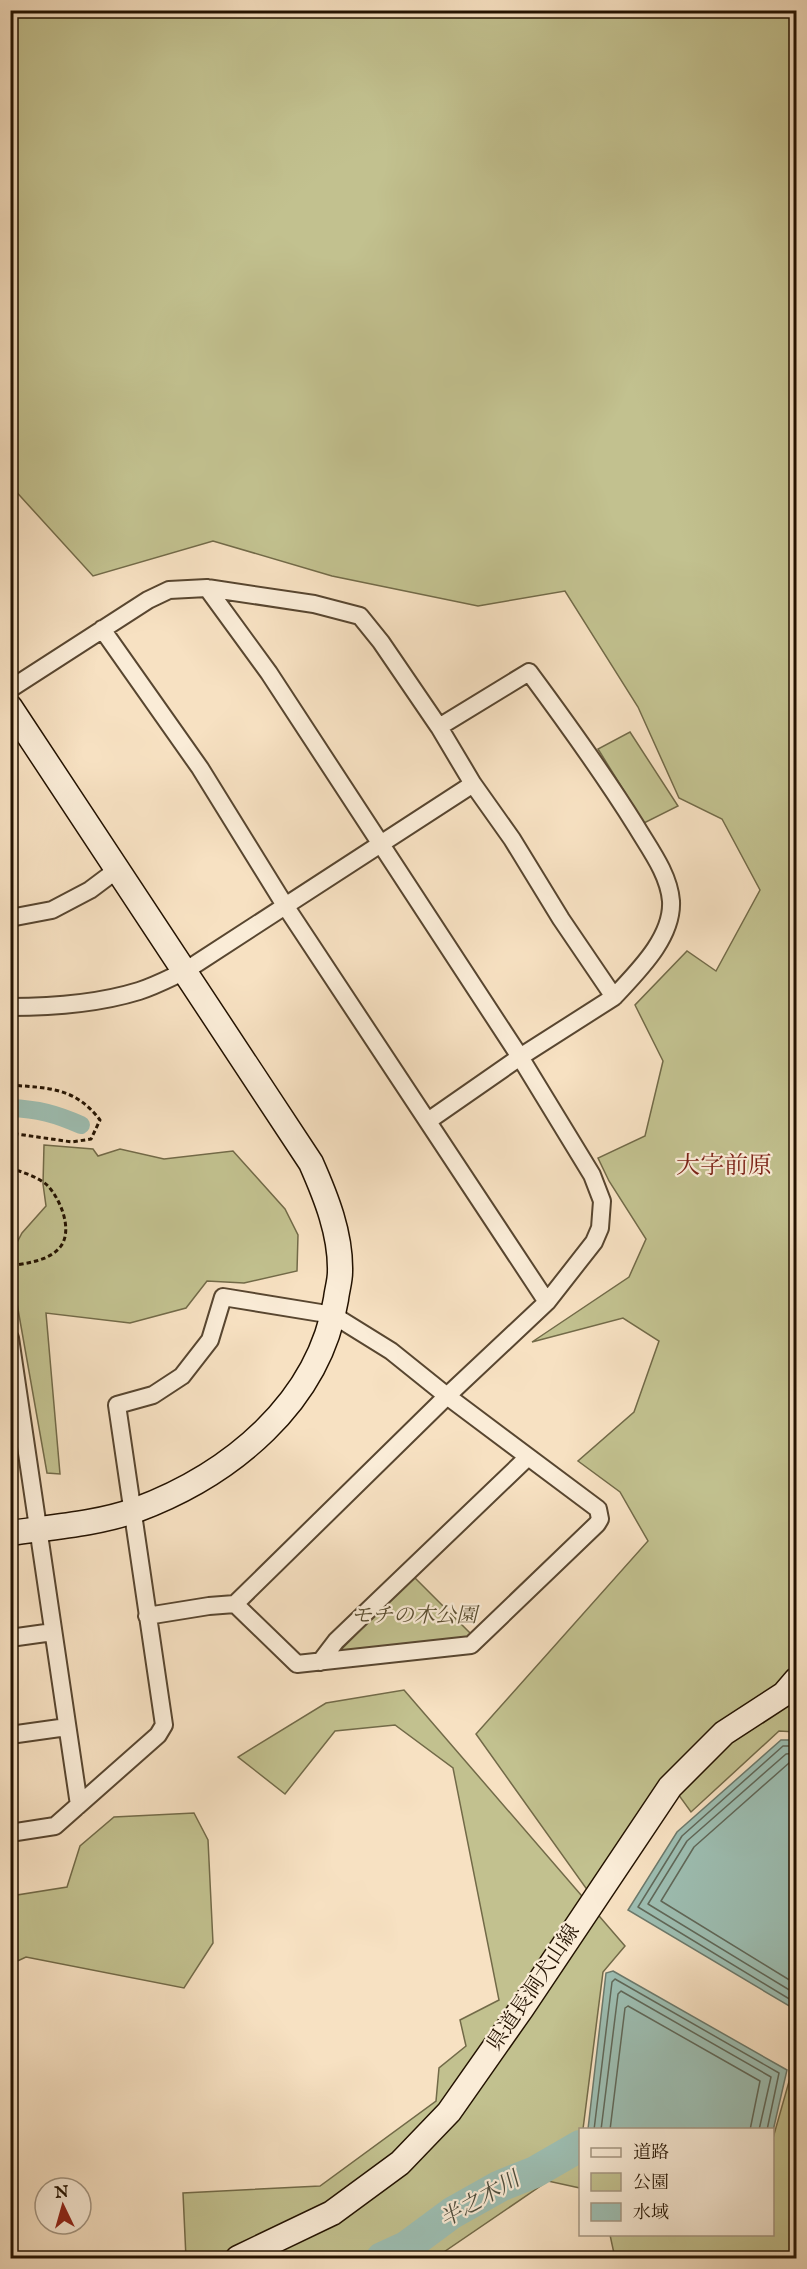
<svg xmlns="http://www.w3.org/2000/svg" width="807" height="2269" viewBox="0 0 807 2269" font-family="'IM FELL English','Noto Serif JP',serif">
	<rect width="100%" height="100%" fill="#f7e1c2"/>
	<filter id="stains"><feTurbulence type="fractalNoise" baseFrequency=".00333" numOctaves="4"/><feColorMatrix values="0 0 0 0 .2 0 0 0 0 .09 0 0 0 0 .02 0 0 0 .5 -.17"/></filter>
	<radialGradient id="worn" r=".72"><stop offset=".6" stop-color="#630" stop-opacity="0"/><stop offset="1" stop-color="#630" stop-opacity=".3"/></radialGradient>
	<path fill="#c2c18f" stroke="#726a48" stroke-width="1.5" d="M11,11H796V1665L788,1678L796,1698V1732L779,1731L691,1812L665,1776L588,1891L476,1734L648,1541L620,1492L578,1461L634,1412L659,1341L623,1318L532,1342L629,1277L646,1239L609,1181L598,1158L645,1136L663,1061L635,1005L687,951L716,971L760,890L722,819L679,798L638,707L565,591L478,606L332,576L213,541L93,576L11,486Z
		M630,732L678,806L644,823L598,749Z
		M44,1145L93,1149L98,1156L120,1149L164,1159L233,1151L285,1209L298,1235L297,1271L244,1283L207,1281L186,1308L130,1323L46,1313L60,1474L47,1473L16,1298L11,1299V1254L22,1233L46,1206L43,1184Z
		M413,1576L473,1636L334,1657Z
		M404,1690L625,1946L603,1972L583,2129L580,2130V2188L548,2181L435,2258H186L183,2193L320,2186L436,2101L439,2068L466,2046L460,2020L499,2000L453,1768L395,1725L335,1731L285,1794L238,1757L326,1703Z
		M194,1813L208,1840L213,1943L184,1988L26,1957L11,1964V1896L67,1887L80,1846L114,1817Z
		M796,2064V2258H615L610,2235L772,2234L773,2138L792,2071Z"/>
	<path fill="#9dbeb2" stroke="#6c796b" stroke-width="1.5" d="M781,1740H796V2010L628,1910L677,1832Z
		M613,1971L787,2070L773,2131L772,2130L588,2129L606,1973Z"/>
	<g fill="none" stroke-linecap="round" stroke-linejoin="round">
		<path stroke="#606859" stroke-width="1.5" d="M796,1746H783L682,1836L638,1907L796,2003
			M796,1753L786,1754L687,1841L648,1904L796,1994
			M796,1762L789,1763L694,1847L661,1901L796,1984
			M594,2130L612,1982L615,1979L779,2073L767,2130
			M601,2130L618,1994L621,1991L771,2077L759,2130
			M610,2130L625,2008L628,2006L760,2081L750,2130"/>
		<path stroke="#9dbeb2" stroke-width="18" d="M10,1108C38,1109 56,1114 81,1125"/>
		<path stroke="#9dbeb2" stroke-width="32" d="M382,2258L406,2247L452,2213L500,2186L535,2172L580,2146"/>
		<defs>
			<path id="street" d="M102,629L200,768L286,907L547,1302
				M10,689L148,600L169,590L207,588L314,604L360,616L381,642L439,727L473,784L512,839L561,919L614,997L520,1057L428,1121
				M439,727L529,672C566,722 603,773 636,826C649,848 669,874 671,901C673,938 637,972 614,997
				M10,918L52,910L90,890L118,869
				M10,1007C53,1007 97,1004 139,991C155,986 170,978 185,971L473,784
				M10,1338L79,1805
				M147,1616L209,1606L235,1604L447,1396L547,1302L594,1242L600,1228L602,1201L592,1175L520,1057L269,673L207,588
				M10,1638L53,1632
				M320,1662L336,1641L528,1457
				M10,1735L67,1727
				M10,1833L55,1826L158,1735L164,1725L117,1405L153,1395L182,1376L210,1340L223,1297L333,1315L391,1351L447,1396L598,1509L600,1519L597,1524L471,1645L297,1664L235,1604"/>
			<path id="secondary" d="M10,707L311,1163C326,1197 341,1234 340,1272C340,1281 337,1290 336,1299C319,1403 230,1475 136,1510C97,1524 52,1527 10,1533
				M238,2258L332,2213L400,2163L449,2112L522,2008L670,1787L724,1733L784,1694L796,1680"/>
		</defs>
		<use href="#street" stroke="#584630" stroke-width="20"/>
		<use href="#secondary" stroke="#231200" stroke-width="27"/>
		<path stroke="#231200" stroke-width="3" stroke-dasharray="4.5 3" stroke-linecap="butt" d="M10,1085C48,1088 75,1087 100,1120L91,1139L72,1142L10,1133
			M10,1168C22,1172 39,1177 48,1186C60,1199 73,1229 61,1246C50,1261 27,1263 10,1266"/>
		<use href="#street" stroke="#faecd7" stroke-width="16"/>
		<use href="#secondary" stroke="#faecd7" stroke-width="24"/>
	</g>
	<g text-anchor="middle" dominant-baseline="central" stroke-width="4.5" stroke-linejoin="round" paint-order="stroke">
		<g font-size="21" font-style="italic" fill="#5b4f32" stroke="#faecd7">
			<text x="414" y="1616">モチの木公園</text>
		</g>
		<g font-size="21" fill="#231200" stroke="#faecd7">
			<text transform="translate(534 1988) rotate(-56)">県道長洞犬山線</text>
		</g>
		<g font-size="22" font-style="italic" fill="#4e4e3e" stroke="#faecd7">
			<text transform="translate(480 2200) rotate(-30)">半之木川</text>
		</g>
		<g font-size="24" fill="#7a1f14" stroke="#faecd7">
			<text x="724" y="1166">大字前原</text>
		</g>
	</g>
	<rect width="807" height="2269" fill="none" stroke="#f7e1c2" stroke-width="36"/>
	<rect x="12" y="12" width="783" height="2245" fill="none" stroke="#231200" stroke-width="3"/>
	<rect x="18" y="18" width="771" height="2233" fill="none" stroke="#231200" stroke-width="1.5"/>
	<rect x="579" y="2128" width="195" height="108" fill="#faecd7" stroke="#a49581" stroke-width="1.5"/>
	<rect x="591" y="2148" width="30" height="9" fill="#faecd7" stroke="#a49581" stroke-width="1.5"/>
	<text x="633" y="2158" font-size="18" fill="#231200">道路</text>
	<rect x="591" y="2173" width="30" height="18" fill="#c2c18f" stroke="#a49581" stroke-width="1.5"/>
	<text x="633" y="2188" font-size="18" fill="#231200">公園</text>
	<rect x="591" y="2203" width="30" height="18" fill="#9dbeb2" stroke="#a49581" stroke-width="1.5"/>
	<text x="633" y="2218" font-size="18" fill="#231200">水域</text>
	<g transform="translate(63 2206) rotate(355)"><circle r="28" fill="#faecd7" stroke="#a49581" stroke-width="1.5"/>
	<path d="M0-4.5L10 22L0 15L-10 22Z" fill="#8f2418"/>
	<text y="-9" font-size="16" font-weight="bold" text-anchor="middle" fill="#231200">N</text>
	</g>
	<rect width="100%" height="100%" filter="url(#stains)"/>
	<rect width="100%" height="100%" fill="url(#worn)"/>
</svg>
